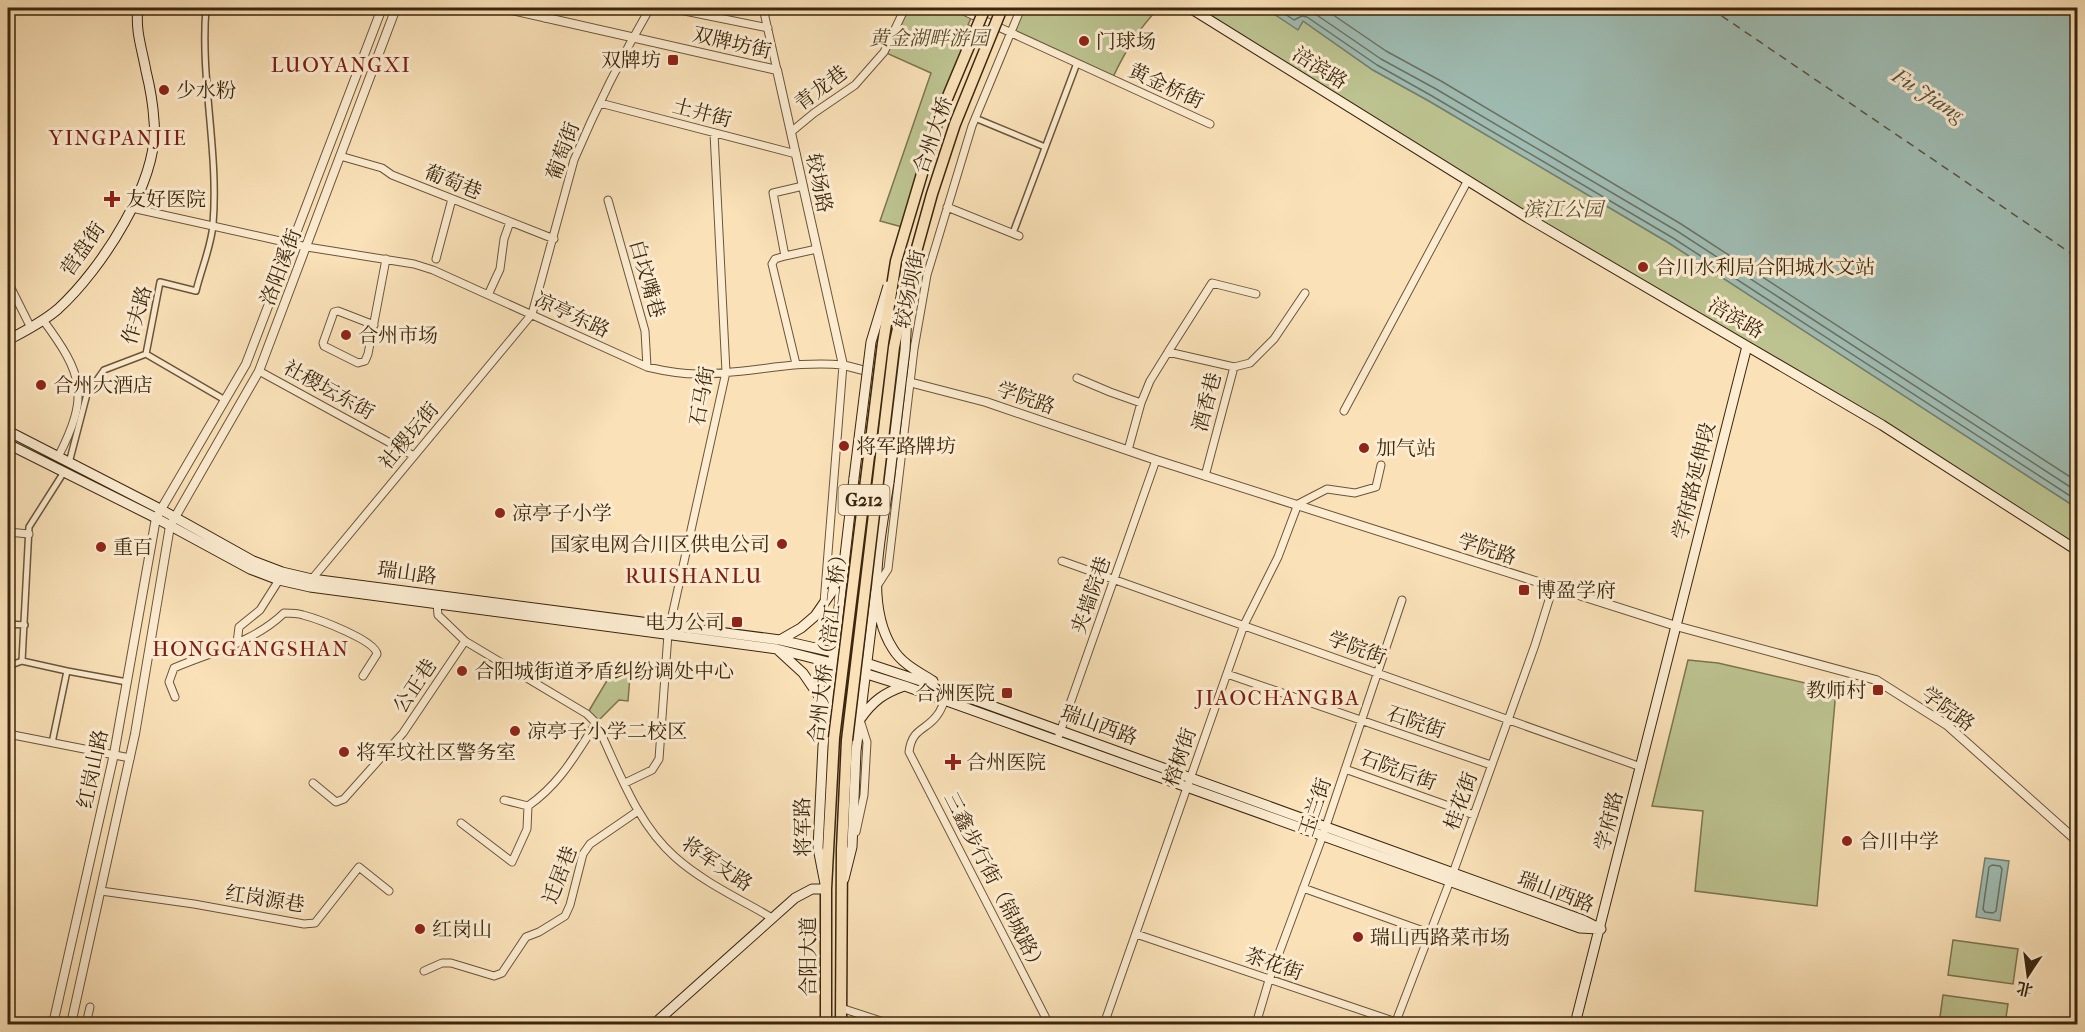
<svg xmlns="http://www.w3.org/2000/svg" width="2085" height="1032" viewBox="0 0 2085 1032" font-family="'IM FELL French Canon','Noto Serif SC',serif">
	<rect width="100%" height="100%" fill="#fae1b8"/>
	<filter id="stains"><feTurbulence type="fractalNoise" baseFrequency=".00333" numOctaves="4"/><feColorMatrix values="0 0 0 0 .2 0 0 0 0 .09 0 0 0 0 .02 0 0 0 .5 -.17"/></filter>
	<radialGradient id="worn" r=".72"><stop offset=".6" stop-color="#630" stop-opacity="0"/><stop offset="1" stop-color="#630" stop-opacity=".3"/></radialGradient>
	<path fill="#bcc390" stroke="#7c744f" stroke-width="1.5" d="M905,8H975L968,25L977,29L938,120L906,228L880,221L931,73L884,52Z
		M1021,8H1159C1138,29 1125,52 1112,79L1010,32Z
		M1190,8H1265L1298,29L1303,21L1373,70L1429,101L1669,243L2077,508V551L1882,425L1528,218Z
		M1688,660L1718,663L1836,690L1817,906L1695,891L1703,811L1652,806Z
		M618,662L631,664L628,701L619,700L596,723L587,714Z
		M1953,940L2018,949L2013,984L1948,975Z
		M1943,995L2008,1004L2005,1024H1939Z"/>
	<path fill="#9fbcb3" stroke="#778071" stroke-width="1.5" d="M1265,8H2077V508L1669,243L1429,101L1373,70L1303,21L1298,30Z
		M1985,858L2009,861L2000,921L1976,917Z"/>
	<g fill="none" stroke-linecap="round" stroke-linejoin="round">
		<path stroke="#6d7160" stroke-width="1.5" d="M1276,8L1294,20L1302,16L1307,17L1377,65L1432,96L1673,238L2078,501
			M1290,8L1295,11L1303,8L1311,11L1381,59L1436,89L1677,231L2078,492
			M1323,8L1386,51L1441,81L1681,224L2078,482
			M1992,865L2000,866L2002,869L1996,911L1993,913L1985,912L1983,909L1989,867Z"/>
		<path stroke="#595340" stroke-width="1.5" stroke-dasharray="8 6" stroke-linecap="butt" d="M1710,8L2078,258"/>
		<defs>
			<path id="pedestrian" d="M975,118L1045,147
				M1013,233L1077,63
				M146,354L225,400
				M69,463L87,394L104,370L146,354L160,282L196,291C201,270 212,244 213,224C219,152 200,79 206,8
				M8,624L25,625
				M8,666L22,661
				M67,671L127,682
				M52,743L67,671L22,661L29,527L64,472"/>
			<path id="minor" d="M670,8L768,28
				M763,8L777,70
				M957,8L1210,124
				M545,18L547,8
				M600,103L796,154
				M791,132L814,113L855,85L884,52L905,8
				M340,156L382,168L392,175L554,239
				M803,186L773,193L785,256L817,249
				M608,200L645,331L647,367
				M947,207L1019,236
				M132,208L307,247L414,264L433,270L647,367C664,371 680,374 698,374C747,374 794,360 843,365L824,603
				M785,256L775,259L772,264L796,364
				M436,259L452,199
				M8,282L31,328
				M488,295L500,269L504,239L510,222
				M43,320C83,374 90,395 58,457
				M374,325L338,311L334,312L323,343L324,346L358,363L365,361L368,354L386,259
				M1168,352L1212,283L1256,294
				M1234,367L1250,363L1274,339L1305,293
				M259,371L414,456
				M1077,378L1110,392L1141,403
				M1344,411L1468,180
				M1128,450L1141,403L1150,381L1168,352L1234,367L1205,476
				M8,532L29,534
				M1062,561L1641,767
				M312,579L532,314L574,160C596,108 622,56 650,8
				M877,586L888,569L914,349L927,275L972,126L1021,8
				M437,604L438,615L465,641L587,714L596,723C618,768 636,823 675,857C703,882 740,899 772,918
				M670,625L726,372L714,133
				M237,643L239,627L260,610L279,580
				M1227,674L1491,765
				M175,697L169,682L174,668C212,652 254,642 284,613C290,613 297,613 303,615C318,619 375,640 377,654L363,676
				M945,700C943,704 941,710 938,714C927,731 912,727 909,752L1049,1024
				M8,734L130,758
				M1059,735L1156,460
				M1345,769L1474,815
				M313,783L336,802L344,799L403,733L465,641
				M625,783L652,770L659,759L668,634
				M504,800L528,806
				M461,823L512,862L527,829L528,806C560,784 576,754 596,723
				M856,832L864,795L867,742L861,723
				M1303,888L1429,933
				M101,891L194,904L304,924L315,923L359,867L389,891
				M1136,934L1402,1024
				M424,971L442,963H451L494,976L502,973L526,937L539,932L565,916L570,905L583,854L590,844L638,811
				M841,1008L890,1024
				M86,1024L90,1007
				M1104,1024L1244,625L1278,557L1298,504L1327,489L1355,493L1376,487L1381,465
				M1256,1024L1269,980L1323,835L1402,600
				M1395,1024L1453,873L1535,645L1553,587"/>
			<path id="tertiary" d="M503,8L777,70L843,365L986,402L1156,460L1676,626L1876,680L1947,725L2078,842
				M53,1024L114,754L156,518L246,364L382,8
				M71,1024L135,734L170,526L259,371L396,8"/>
			<path id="secondary" d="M1190,8L1528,218L1882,425L2078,551
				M8,340C25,331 43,322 58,309C101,270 160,180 154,121C153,104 150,87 146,71C142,49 135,30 138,8
				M8,431L160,509L253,561L282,572L312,579L780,640L833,652L945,689L1583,920L1601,929
				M8,444L156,518L250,569L279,580L310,587L777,649L832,663L905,686L1580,928L1598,929
				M889,482C882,533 863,603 893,649C902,664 919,672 933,681
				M780,640L801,628L815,616L840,580
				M779,651L803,673L827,708
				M861,718C873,701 884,693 904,686
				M844,879L852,847L856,751L876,588
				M654,1024L795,898L812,889H826L818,848L823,746L854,478
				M1575,1024L1747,346"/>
			<path id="trunk" d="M826,1024V889L834,738
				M841,1024L842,849L847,740"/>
		</defs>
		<use href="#pedestrian" stroke="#6b5538" stroke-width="8"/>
		<use href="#minor" stroke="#6b5538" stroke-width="9"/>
		<use href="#tertiary" stroke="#6b5538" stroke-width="10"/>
		<use href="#secondary" stroke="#3b260e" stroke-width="11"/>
		<use href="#trunk" stroke="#3b260e" stroke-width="13"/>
		<use href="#pedestrian" stroke="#fcecd1" stroke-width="5"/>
		<use href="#minor" stroke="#fcecd1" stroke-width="7"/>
		<use href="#tertiary" stroke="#fcecd1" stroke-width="8"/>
		<use href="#secondary" stroke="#fcecd1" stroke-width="9"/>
		<use href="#trunk" stroke="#fae1b8" stroke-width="10"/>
		<defs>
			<path id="secondary-bridge" d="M854,478L871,342L888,286
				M889,482L905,350L908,299"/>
			<path id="trunk-bridge" d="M834,738L883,343L896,261L938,120L985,8
				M847,740L894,347L909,277L932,194L955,124L1002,8"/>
		</defs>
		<use href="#secondary-bridge" stroke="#3b260e" stroke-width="11" stroke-linecap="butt"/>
		<use href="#trunk-bridge" stroke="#3b260e" stroke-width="13" stroke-linecap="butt"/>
		<use href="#secondary-bridge" stroke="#fcecd1" stroke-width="9"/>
		<use href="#trunk-bridge" stroke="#fae1b8" stroke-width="10"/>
	</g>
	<g fill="#8f2418" stroke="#fcecd1" stroke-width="2">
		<circle cx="1084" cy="41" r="6"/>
		<rect x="667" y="54" width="12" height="12" rx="3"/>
		<circle cx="164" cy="90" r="6"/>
		<path d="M109 190h6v6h6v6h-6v6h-6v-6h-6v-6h6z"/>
		<circle cx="1643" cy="267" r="6"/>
		<circle cx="346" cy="335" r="6"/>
		<circle cx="41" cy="385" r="6"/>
		<circle cx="844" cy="446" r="6"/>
		<circle cx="1364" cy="448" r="6"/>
		<circle cx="500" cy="513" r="6"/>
		<circle cx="782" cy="544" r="6"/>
		<circle cx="101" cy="547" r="6"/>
		<rect x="1518" y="584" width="12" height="12" rx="3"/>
		<rect x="731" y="616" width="12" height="12" rx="3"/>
		<circle cx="462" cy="671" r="6"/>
		<rect x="1872" y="684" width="12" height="12" rx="3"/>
		<rect x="1001" y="687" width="12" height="12" rx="3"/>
		<circle cx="515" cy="731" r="6"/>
		<circle cx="344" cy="752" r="6"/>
		<path d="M950 753h6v6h6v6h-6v6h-6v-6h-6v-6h6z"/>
		<circle cx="1847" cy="841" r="6"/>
		<circle cx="420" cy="929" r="6"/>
		<circle cx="1358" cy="937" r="6"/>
	</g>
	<g text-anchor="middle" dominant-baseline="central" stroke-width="6" stroke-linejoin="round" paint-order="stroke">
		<rect fill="#fcecd1" stroke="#756148" stroke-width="1.5" x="838.5" y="485" width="51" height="30" rx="4.5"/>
		<g font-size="18" font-weight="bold" fill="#3b260e">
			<text x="864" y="500">G212</text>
		</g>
		<g font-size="20" font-style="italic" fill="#5b4d2e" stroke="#fcecd1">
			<text x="929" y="38">黄金湖畔游园</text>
			<text x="1563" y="209">滨江公园</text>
		</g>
		<g font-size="20" fill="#3b260e" stroke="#fcecd1" text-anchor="start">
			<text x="1096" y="41">门球场</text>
			<text x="661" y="60" text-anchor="end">双牌坊</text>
			<text x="176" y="90">少水粉</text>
			<text x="126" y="199">友好医院</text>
			<text x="1655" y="267">合川水利局合阳城水文站</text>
			<text x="358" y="335">合州市场</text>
			<text x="53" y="385">合州大酒店</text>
			<text x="856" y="446">将军路牌坊</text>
			<text x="1376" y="448">加气站</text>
			<text x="512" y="513">凉亭子小学</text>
			<text x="770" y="544" text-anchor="end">国家电网合川区供电公司</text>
			<text x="113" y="547">重百</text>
			<text x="1536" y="590">博盈学府</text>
			<text x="725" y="622" text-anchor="end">电力公司</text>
			<text x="474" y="671">合阳城街道矛盾纠纷调处中心</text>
			<text x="1866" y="690" text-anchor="end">教师村</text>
			<text x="995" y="693" text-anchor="end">合洲医院</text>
			<text x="527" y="731">凉亭子小学二校区</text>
			<text x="356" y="752">将军坟社区警务室</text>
			<text x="966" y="762">合州医院</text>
			<text x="1859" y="841">合川中学</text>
			<text x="432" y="929">红岗山</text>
			<text x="1370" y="937">瑞山西路菜市场</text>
		</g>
		<g font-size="20" fill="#3b260e" stroke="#fcecd1">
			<text transform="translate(732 43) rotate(13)">双牌坊街</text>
			<text transform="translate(1320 68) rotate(32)">涪滨路</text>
			<text transform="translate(1166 86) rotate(25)">黄金桥街</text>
			<text transform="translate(821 88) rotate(-37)">青龙巷</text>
			<text transform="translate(702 113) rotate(15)">土井街</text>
			<text transform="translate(933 135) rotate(-71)">合州大桥</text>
			<text transform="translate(563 151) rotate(-70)">葡萄街</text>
			<text transform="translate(453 182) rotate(22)">葡萄巷</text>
			<text transform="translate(819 183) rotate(78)">较场路</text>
			<text transform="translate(83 249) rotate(-55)">营盘街</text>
			<text transform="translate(281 267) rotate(-69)">洛阳溪街</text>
			<text transform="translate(647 279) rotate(74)">白坟嘴巷</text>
			<text transform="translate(910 289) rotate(-78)">较场坝街</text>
			<text transform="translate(137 315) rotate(-74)">作夫路</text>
			<text transform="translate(572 315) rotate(25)">凉亭东路</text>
			<text transform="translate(1736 318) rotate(30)">涪滨路</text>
			<text transform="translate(329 390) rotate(29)">社稷坛东街</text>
			<text transform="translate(702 396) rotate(-80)">石马街</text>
			<text transform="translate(1026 398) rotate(19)">学院路</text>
			<text transform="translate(1207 402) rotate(-75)">酒香巷</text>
			<text transform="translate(409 436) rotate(-50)">社稷坛街</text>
			<text transform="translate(1694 481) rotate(-76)">学府路延伸段</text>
			<text transform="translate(1487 549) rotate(18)">学院路</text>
			<text transform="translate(407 573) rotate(8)">瑞山路</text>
			<text transform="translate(1091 595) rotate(-71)">夹墙院巷</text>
			<text transform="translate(828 644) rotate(-83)">合州大桥（涪江二桥）</text>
			<text transform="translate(1357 648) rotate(20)">学院街</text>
			<text transform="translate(415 686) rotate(-56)">公正巷</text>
			<text transform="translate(1948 709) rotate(36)">学院路</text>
			<text transform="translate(1416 722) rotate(19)">石院街</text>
			<text transform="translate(1099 725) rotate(20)">瑞山西路</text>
			<text transform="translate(1180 757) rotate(-71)">榕树街</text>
			<text transform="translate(93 769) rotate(-78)">红岗山路</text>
			<text transform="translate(1398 770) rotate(20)">石院后街</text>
			<text transform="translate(1461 801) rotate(-70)">桂花街</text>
			<text transform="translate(1315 807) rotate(-71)">玉兰街</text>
			<text transform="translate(1609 821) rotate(-76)">学府路</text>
			<text transform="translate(803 827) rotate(-91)">将军路</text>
			<text transform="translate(717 864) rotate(34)">将军支路</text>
			<text transform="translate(560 875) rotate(-69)">迁居巷</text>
			<text transform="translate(995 883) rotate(63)">三鑫步行街（锦城路）</text>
			<text transform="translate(1556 892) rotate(21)">瑞山西路</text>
			<text transform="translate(265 899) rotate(9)">红岗源巷</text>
			<text transform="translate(808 957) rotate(-90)">合阳大道</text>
			<text transform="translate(1274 964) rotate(19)">茶花街</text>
		</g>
		<g font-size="21" letter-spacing="1.5" fill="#7a1f14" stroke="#fcecd1">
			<text x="341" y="65">LUOYANGXI</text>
			<text x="118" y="138">YINGPANJIE</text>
			<text x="694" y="576">RUISHANLU</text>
			<text x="251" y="649">HONGGANGSHAN</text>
			<text x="1278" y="698">JIAOCHANGBA</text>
		</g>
		<g font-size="21" font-style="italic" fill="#595340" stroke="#fcecd1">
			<text transform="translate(1928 95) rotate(33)">Fu Jiang</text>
		</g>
	</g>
	<rect width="2085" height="1032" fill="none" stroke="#fae1b8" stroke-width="30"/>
	<rect x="9" y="9" width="2067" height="1014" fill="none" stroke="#3b260e" stroke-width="3"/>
	<rect x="15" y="15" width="2055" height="1002" fill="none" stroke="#3b260e" stroke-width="1.5"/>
	<g transform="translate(2028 975) rotate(193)" stroke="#fcecd1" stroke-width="4.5" paint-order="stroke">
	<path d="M0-4.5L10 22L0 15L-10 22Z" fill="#3b260e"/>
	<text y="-9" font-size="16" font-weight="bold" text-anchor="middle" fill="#3b260e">北</text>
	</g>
	<rect width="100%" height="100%" filter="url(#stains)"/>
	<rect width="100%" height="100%" fill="url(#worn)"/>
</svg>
